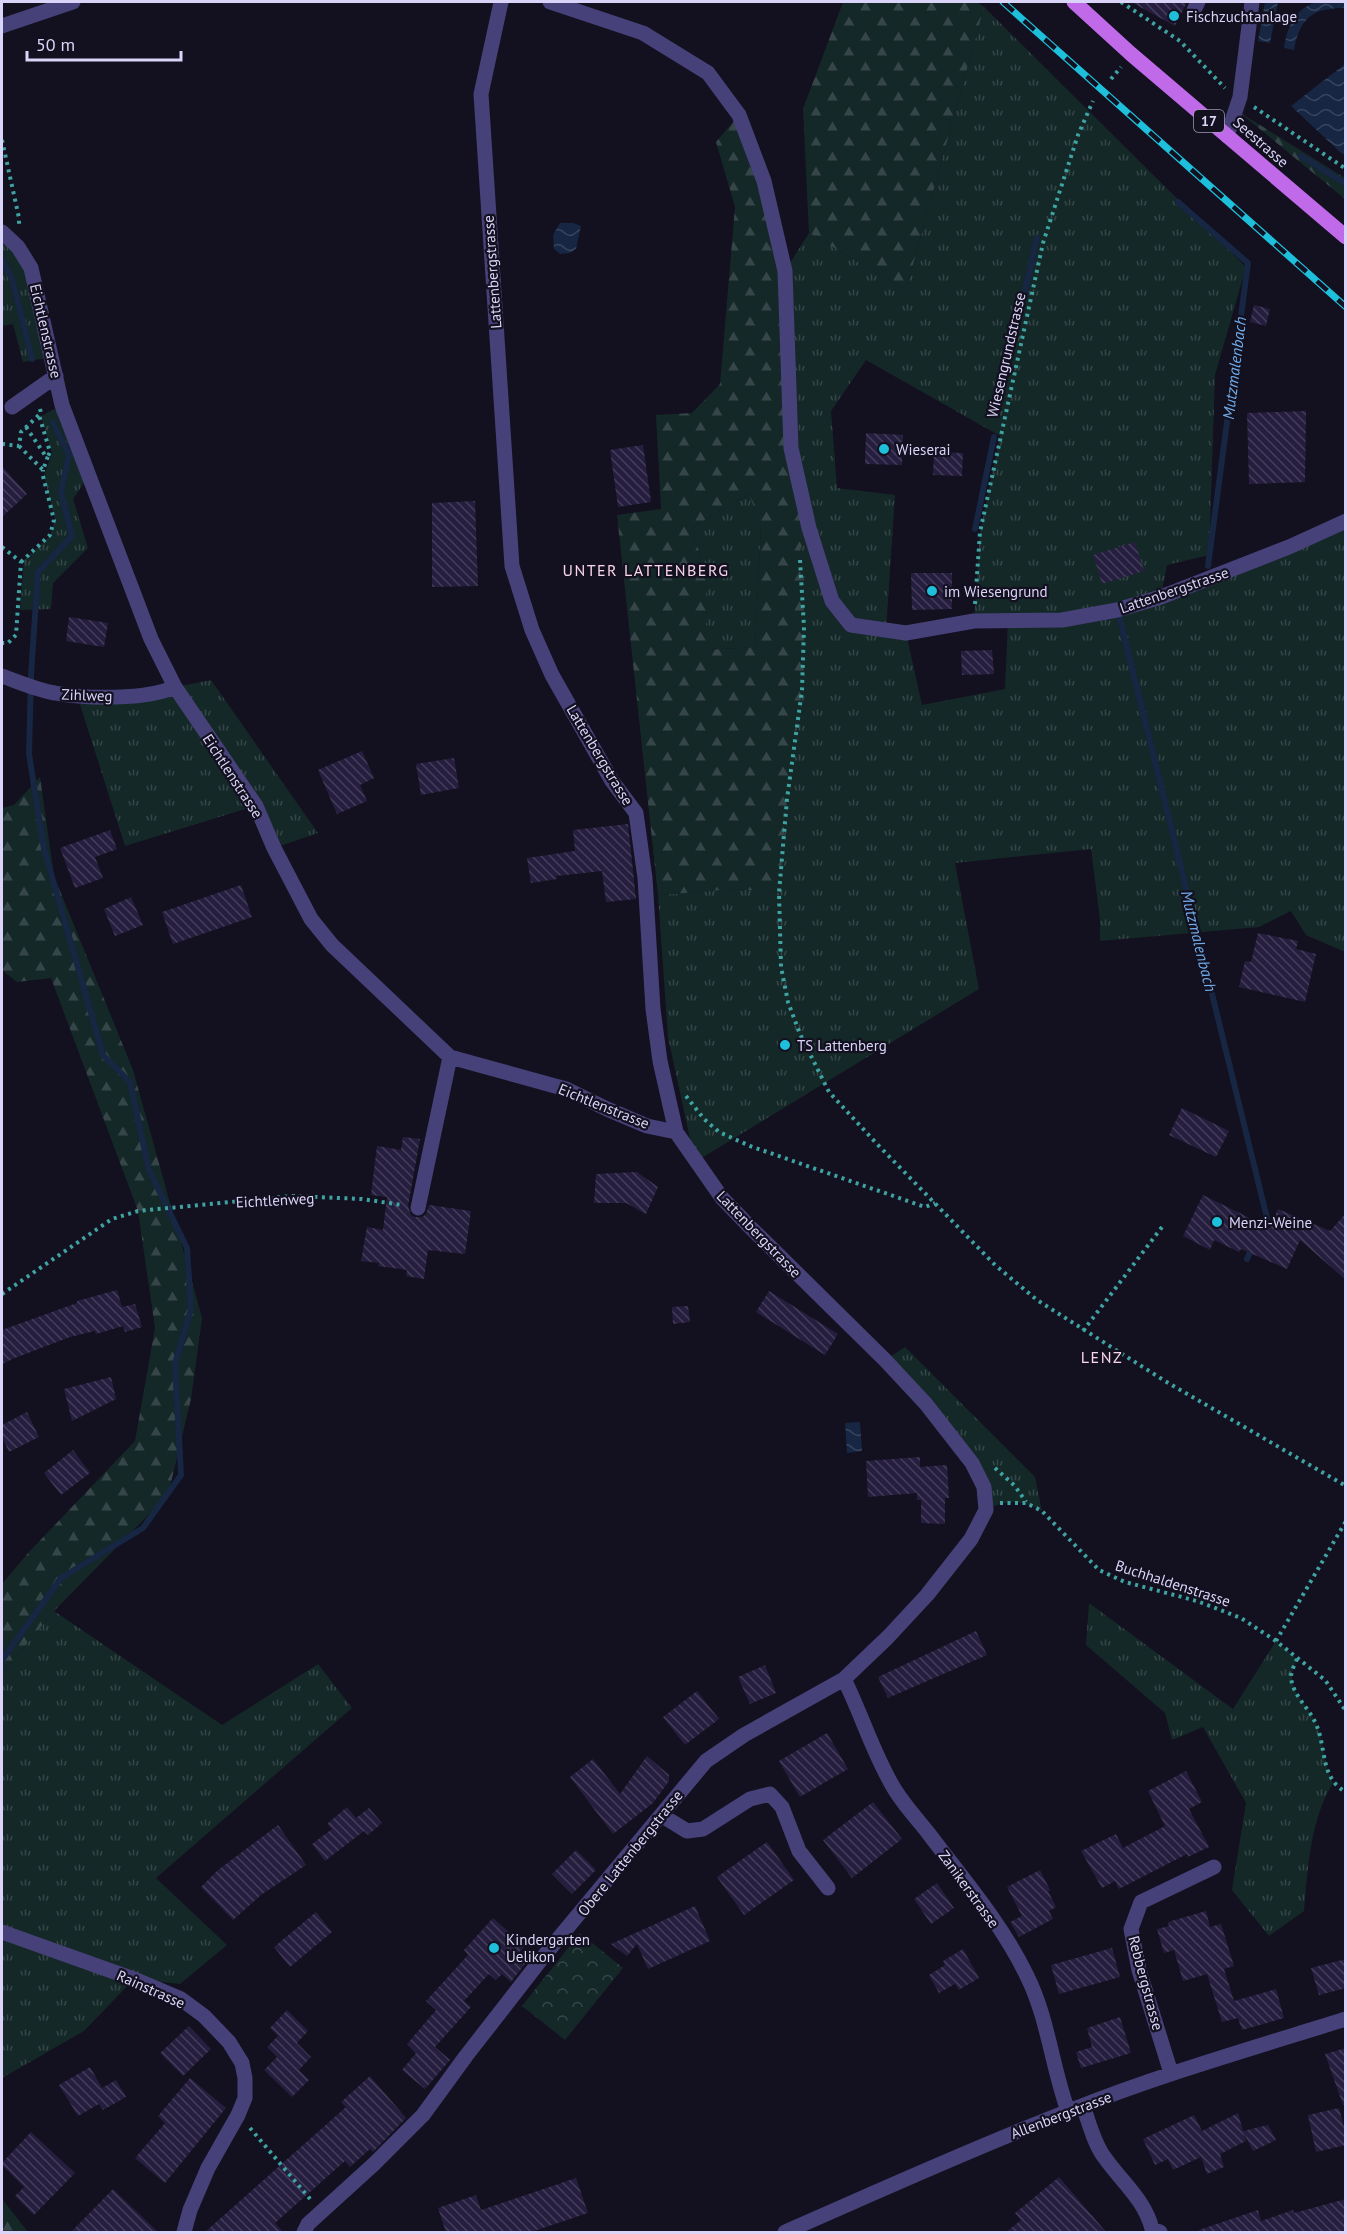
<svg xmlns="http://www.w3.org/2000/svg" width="1347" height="2234" viewBox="0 0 1347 2234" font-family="'PT Sans',sans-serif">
	<defs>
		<pattern id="grass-tufts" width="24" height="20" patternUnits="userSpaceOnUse" patternTransform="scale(1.5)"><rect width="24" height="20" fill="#142828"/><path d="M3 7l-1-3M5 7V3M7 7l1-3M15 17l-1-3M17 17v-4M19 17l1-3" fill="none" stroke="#364648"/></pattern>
		<pattern id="forest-firs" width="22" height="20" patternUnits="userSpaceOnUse" patternTransform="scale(1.5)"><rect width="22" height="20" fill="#142828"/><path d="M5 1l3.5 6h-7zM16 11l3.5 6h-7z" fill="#364648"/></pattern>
		<pattern id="park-crowns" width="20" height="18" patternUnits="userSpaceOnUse" patternTransform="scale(1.5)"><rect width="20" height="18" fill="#142828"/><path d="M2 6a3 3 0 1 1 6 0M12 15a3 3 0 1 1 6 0" fill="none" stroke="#364648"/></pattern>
		<pattern id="water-waves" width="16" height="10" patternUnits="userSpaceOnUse" patternTransform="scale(1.5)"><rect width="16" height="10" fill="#162643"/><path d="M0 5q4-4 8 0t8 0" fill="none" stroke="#37455f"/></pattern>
		<pattern id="building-back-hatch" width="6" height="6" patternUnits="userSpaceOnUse" patternTransform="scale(1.5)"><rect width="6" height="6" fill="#261e3e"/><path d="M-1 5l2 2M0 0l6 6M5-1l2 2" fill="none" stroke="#453e5b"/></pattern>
	</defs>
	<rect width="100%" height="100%" fill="#13101f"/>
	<path fill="url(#grass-tufts)" fill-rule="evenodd" d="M984,7L1246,267L1215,375L1209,555L1167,565L1161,597L1345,521V952L1306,935L1291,911L1259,927L1100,941V919L1091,849L955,863L979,989L695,1162L668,1037L658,895L737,889L779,893L787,799L800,551L809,528L791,448L785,271L809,233L906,290ZM866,360L1000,436L980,532L974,621L1008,620L1005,689L922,705L906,633L886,630L895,495L837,488L831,411Z
		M2,232L18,247L52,357L23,362L13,324L2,326Z
		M62,405L89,475L73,499L88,548L53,583L51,609L20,610L24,560L50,536L55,520L44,476L52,453L41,416Z
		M749,494L761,526L755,647L706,650V582L693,527Z
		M211,680L318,833L274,848L255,806L125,846L77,695L175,687Z
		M905,1347L1035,1477L1042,1511C1021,1500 1007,1499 986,1510L984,1487L885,1360Z
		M1089,1603L1233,1709L1276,1641L1297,1659C1295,1664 1291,1672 1292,1677C1293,1695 1309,1708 1316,1723C1325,1743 1323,1764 1333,1783C1310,1820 1308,1868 1304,1911L1269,1936L1232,1890L1246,1803L1203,1727L1172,1740L1165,1713L1086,1645Z
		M54,1611L222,1725L318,1664L352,1708L156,1878L227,1945L180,1984L134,1979L84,2031L2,2078V1674Z"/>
	<path fill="url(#forest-firs)" fill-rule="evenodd" d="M843,2H977L984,7L906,290L809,233L803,109Z
		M1239,112L1345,178V199Z
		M739,115L785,271L791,448L809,528L800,551L804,627L802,690L787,799L779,893L737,889L658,895L617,515L661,509L656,415L692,413L720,384L735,207L716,142ZM749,494L761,526L755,647L706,650V582L693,527Z
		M40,777L54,876L133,1070L202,1318L191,1399L168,1495L54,1611L2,1674V1584L29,1552L135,1441L155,1328L138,1211L51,978L17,982L2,970V808L14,805Z
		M2,2199L28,2232H2Z"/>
	<path fill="url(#park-crowns)" d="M580,1933L623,1968L565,2040L522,2006Z"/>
	<path fill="url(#water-waves)" d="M1265,2H1278L1270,43L1258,41Z
		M1316,2H1345V8C1312,8 1300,18 1294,50L1284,48C1287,27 1295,9 1316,2Z
		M1345,64V155L1341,153L1291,106Z
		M560,223H573L581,226L576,249L570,253L560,254L554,249L553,235Z
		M860,1422L862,1451L847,1453L845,1423Z"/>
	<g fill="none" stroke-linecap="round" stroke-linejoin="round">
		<path stroke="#162643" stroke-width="6" d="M1301,156L1346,184
			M1178,202L1248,263L1208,566
			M2,260L12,279L32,359
			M1025,291L1037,238
			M975,529L994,437
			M1120,619L1267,1218L1260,1232
			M1247,1259L1253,1246
			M2,1660L61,1578L143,1528L181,1475L175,1364L191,1309L187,1248L149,1170L130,1082L103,1055L44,849L29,754L31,675L38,572L72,536L61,492L69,455L53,423"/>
	</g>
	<path fill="url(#building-back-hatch)" d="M1131,2H1187L1175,26Z
		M1254,305L1270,309L1266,326L1250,322Z
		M1306,411L1305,482L1249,484L1247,413Z
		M866,433L903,435L902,465L865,464Z
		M643,445L651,502L618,507L610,450Z
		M934,452L963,453L962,476L933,475Z
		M2,466L27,494L2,517Z
		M475,501L478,586L432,587V503Z
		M1135,542L1144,571L1102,584L1093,555Z
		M911,573H952V609L912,610Z
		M69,617L108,623L104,647L66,641Z
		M992,650L994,674L962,675L961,651Z
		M362,751L374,778L360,785L367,801L337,814L318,770Z
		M454,758L459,788L421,795L416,764Z
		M628,824L636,899L606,902L602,871L556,876L557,879L531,883L527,858L575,851L573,830Z
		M110,830L117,849L95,857L103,878L75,888L60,848Z
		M241,885L252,917L173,944L162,912Z
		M131,897L143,925L115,936L104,909Z
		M1258,933L1298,941L1296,949L1316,954L1305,1002L1239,987L1245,961L1251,962Z
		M1182,1108L1229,1131L1216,1157L1169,1135Z
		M403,1137L420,1139L408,1206L411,1215L415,1217H422L426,1214L429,1205L471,1211L465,1254L428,1250L424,1279L406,1276L407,1270L378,1266L379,1263L361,1261L367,1227L383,1230L387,1197L371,1195L377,1146L401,1150Z
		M637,1172L658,1187L646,1214L626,1203H594L596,1174Z
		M1203,1195L1270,1228L1278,1209L1330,1231L1346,1213V1280L1300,1240L1287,1269L1241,1249L1239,1252L1214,1240L1210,1250L1183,1236Z
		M117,1290L122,1307L135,1304L142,1327L125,1332L123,1326L96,1334L95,1331L70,1337L15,1358L2,1364V1330L77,1303V1301Z
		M769,1291L838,1334L825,1355L756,1312Z
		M688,1306L690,1322L673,1324L672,1307Z
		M111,1377L116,1399L72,1421L64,1389Z
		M27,1412L39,1437L9,1452L2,1437V1425Z
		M73,1450L90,1473L61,1495L44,1473Z
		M920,1457V1467L947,1465L949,1498H945V1524L921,1523V1500H917V1493L868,1497L866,1461Z
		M976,1631L987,1655L888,1698L878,1677Z
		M765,1665L776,1693L750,1704L738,1677Z
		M697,1691L719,1719L685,1745L663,1717Z
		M827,1733L848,1769L800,1797L779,1761Z
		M647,1756L669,1775V1781L653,1803L613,1834L570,1777L593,1759L620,1794Z
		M1186,1771L1202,1802L1189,1809L1209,1847L1188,1857L1187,1854L1119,1889L1115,1881L1102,1888L1081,1851L1116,1834L1123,1848L1165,1826L1148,1791Z
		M873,1802L902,1839L852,1878L823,1840Z
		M347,1807L356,1818L369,1808L382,1823L368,1835L364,1831L325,1861L312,1844L332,1829L327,1824Z
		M278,1825L306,1865L261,1895L233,1920L201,1887L218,1870Z
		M767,1842L794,1880L744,1915L717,1877Z
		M576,1850L596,1870L572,1894L552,1874Z
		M1040,1870L1050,1890L1048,1891L1056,1907L1049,1911L1053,1919L1019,1937L1010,1922L1022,1916L1007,1887Z
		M937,1883L954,1908L931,1924L914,1899Z
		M695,1906L710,1941L648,1969L637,1944L627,1956L611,1944Z
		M1206,1911L1210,1927L1221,1924L1234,1966L1224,1969L1234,2001L1276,1989L1284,2018L1242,2030L1238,2018L1222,2022L1207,1974L1183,1981L1174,1950L1164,1953L1157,1929L1169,1926L1168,1922Z
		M316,1912L332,1932L290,1967L274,1947Z
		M493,1918L525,1946L519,1952L528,1960L511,1982L502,1974L496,1980L489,1974L464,2001L471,2007L435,2047L450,2060L425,2089L402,2070L416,2053L407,2044L436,2010L426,2001L468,1955L464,1950Z
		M1112,1948L1120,1977L1059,1994L1051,1965Z
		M963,1949L979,1978L959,1990L955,1984L939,1993L929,1975L945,1965L943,1961Z
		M1346,1959V1988L1319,1995L1311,1968Z
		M287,2010L308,2031L297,2043L311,2057L299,2070L309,2080L292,2097L264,2070L277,2057L267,2047L278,2036L270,2028Z
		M1120,2017L1131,2053L1081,2068L1076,2052L1092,2047L1087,2028Z
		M189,2026L211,2049L183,2076L160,2053Z
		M1346,2048V2105H1343L1325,2054Z
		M90,2067L102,2088L116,2080L126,2097L103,2110L99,2104L78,2116L59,2085Z
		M370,2076L406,2118L373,2152L370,2149L350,2167L345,2161L275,2223L283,2232H205L346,2107L341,2102Z
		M190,2078L226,2108L165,2183L135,2158L165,2123L158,2116Z
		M1339,2108L1346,2135V2145L1316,2152L1308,2115Z
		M1238,2113L1243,2131L1268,2125L1276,2140L1253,2151L1243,2132L1246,2141L1220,2154L1224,2167L1207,2174L1201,2157L1173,2170L1168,2159L1155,2165L1143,2139L1194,2115L1202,2131Z
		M31,2132L75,2173L34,2215L15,2196L24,2187L2,2165V2163Z
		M1059,2177L1106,2232H1006L1021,2220L1015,2213Z
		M576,2178L588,2213L531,2232H446L438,2208L476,2195L481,2210Z
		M113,2189L158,2232H71Z
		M1346,2199V2232H1199V2230L1258,2210L1261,2221L1293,2210L1294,2213Z"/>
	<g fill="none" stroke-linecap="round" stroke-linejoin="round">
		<path stroke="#3ea3a2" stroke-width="4" stroke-dasharray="3 4.5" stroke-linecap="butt" d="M1121,2L1180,41L1225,88
			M1111,79L1121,67
			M1254,107L1346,169
			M2,140L19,218V225
			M26,427L45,455L48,456L50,452L39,415
			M2,444L19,446L21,432L41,413L40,409
			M19,446L43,470L48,456
			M2,547L21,562L16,635L8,643H2
			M800,560L804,627L802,690L787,799L779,893L781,967L788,1002L800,1034L829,1092L877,1144L995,1265L1037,1300L1165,1381L1346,1486
			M21,562L50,535L54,520L43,476V470
			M975,604L980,532L1043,243L1078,135L1093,101
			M686,1096L704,1119L719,1132L750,1146L925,1207L935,1203
			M2,1294L112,1219L138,1211L293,1196L362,1199L402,1205
			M1083,1331L1162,1227
			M995,1468L1015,1486L1026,1502
			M1000,1503H1026L1042,1511L1099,1570L1125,1582L1197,1601L1241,1618L1276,1641L1325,1680L1346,1711
			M1276,1641L1346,1521
			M1297,1659C1295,1664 1291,1671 1291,1677C1292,1694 1308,1707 1315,1722C1327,1745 1319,1778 1346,1792
			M250,2128L311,2200"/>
		<path stroke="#464178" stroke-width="15" d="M550,2L643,33L708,73L739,115L764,181L785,271L791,448L809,528L832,601L851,625L906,633L974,621L1062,620L1117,610L1161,597L1289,547L1346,521
			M1194,10L1198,2
			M2,26L73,2
			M1227,136L1240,97L1252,2
			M2,232L18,247L31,268L62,405L151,639L175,687L256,806L274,848L311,919L332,945L450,1057L566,1089L607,1109L647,1126L676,1132
			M12,407L56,376
			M2,676C19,682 37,690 55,693C86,699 146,700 175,687
			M418,1208L450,1057
			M844,1679C862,1715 874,1756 895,1790C905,1806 918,1820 929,1834C963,1879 1002,1924 1027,1976C1048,2018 1052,2067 1068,2111
			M661,1815L687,1831L703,1829L750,1799L770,1794L782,1807L799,1851L828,1888
			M2,1932L134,1979L181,1999L204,2016L229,2042L242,2063L245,2078V2098L238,2115L208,2168L190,2210L184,2232
			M1171,2073L1139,1970L1131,1929L1141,1902L1214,1867
			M1083,2106C1089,2122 1094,2144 1105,2158C1121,2181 1145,2200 1152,2229L1160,2232
			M304,2232L308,2224L374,2164L423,2115L466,2056L543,1957L706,1761L744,1735L844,1679L888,1637L927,1595L971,1539L986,1510L984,1487L972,1463L926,1404L885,1360L750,1227L722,1198L676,1132L660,1061L653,1009L645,878L636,813L612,781L552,675L532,630L512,566L481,94L501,2
			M785,2232C879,2191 973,2148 1069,2111C1159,2075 1253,2048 1346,2019"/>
		<path stroke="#c06aea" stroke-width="15" d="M1074,2L1131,54L1346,237"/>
		<defs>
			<path id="rail" d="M1003,2L1346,307"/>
		</defs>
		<use href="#rail" stroke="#1ebfdb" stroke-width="7"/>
		<use href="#rail" stroke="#13101f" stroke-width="4.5" stroke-dasharray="14" stroke-linecap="butt"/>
	</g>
	<g fill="#1ebfdb" stroke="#13101f" stroke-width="2">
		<circle cx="1174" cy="16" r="6"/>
		<circle cx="884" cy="449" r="6"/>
		<circle cx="932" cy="591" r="6"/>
		<circle cx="785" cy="1045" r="6"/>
		<circle cx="1217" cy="1222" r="6"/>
		<circle cx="494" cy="1948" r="6"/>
	</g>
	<g text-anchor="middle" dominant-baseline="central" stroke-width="4.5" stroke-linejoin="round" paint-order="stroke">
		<rect fill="#13101f" stroke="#9e99b8" stroke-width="1.5" x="1194" y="110" width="30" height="22" rx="4.5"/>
		<g font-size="14" font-weight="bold" fill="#dad4f9">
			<text x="1209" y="121">17</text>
		</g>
		<g font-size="15" fill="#dad4f9" stroke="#13101f" text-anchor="start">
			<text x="1186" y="16">Fischzuchtanlage</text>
			<text x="896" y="449">Wieserai</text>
			<text x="944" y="591">im Wiesengrund</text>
			<text x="797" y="1045">TS Lattenberg</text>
			<text x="1229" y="1222">Menzi-Weine</text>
			<text x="506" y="1939">Kindergarten<tspan x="506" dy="17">Uelikon</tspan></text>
		</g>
		<g font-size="15" fill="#dad4f9" stroke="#13101f">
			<text transform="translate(1261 142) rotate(41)">Seestrasse</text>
			<text transform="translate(492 272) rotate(-94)">Lattenbergstrasse</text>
			<text transform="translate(46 331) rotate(77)">Eichtlenstrasse</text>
			<text transform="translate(1006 355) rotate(-77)">Wiesengrundstrasse</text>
			<text transform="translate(1174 590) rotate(-19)">Lattenbergstrasse</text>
			<text transform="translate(87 695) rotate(2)">Zihlweg</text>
			<text transform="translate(600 755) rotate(59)">Lattenbergstrasse</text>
			<text transform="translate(233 776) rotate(57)">Eichtlenstrasse</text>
			<text transform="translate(604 1106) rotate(22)">Eichtlenstrasse</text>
			<text transform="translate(275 1200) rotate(-3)">Eichtlenweg</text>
			<text transform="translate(759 1234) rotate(46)">Lattenbergstrasse</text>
			<text transform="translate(1173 1583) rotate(18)">Buchhaldenstrasse</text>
			<text transform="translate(630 1853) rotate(-51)">Obere Lattenbergstrasse</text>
			<text transform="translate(969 1889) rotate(54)">Zanikerstrasse</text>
			<text transform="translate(1146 1983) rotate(75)">Rebbergstrasse</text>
			<text transform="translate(151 1989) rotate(24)">Rainstrasse</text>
			<text transform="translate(1061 2115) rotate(-21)">Allenbergstrasse</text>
		</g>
		<g font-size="16" font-style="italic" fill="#70aceb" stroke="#13101f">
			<text transform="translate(1234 368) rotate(-83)">Mutzmalenbach</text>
			<text transform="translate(1199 941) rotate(76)">Mutzmalenbach</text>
		</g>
		<g font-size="16" letter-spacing="1.5" fill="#f9d6eb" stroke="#13101f">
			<text x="646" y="570">UNTER LATTENBERG</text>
			<text x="1102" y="1357">LENZ</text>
		</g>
	</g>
	<rect width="1347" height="2234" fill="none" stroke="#dad4f9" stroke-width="6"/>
	<path d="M27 51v9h154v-9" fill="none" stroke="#dad4f9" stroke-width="3"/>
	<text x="36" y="51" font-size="18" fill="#dad4f9" stroke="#13101f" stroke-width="4.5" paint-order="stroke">50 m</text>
</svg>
